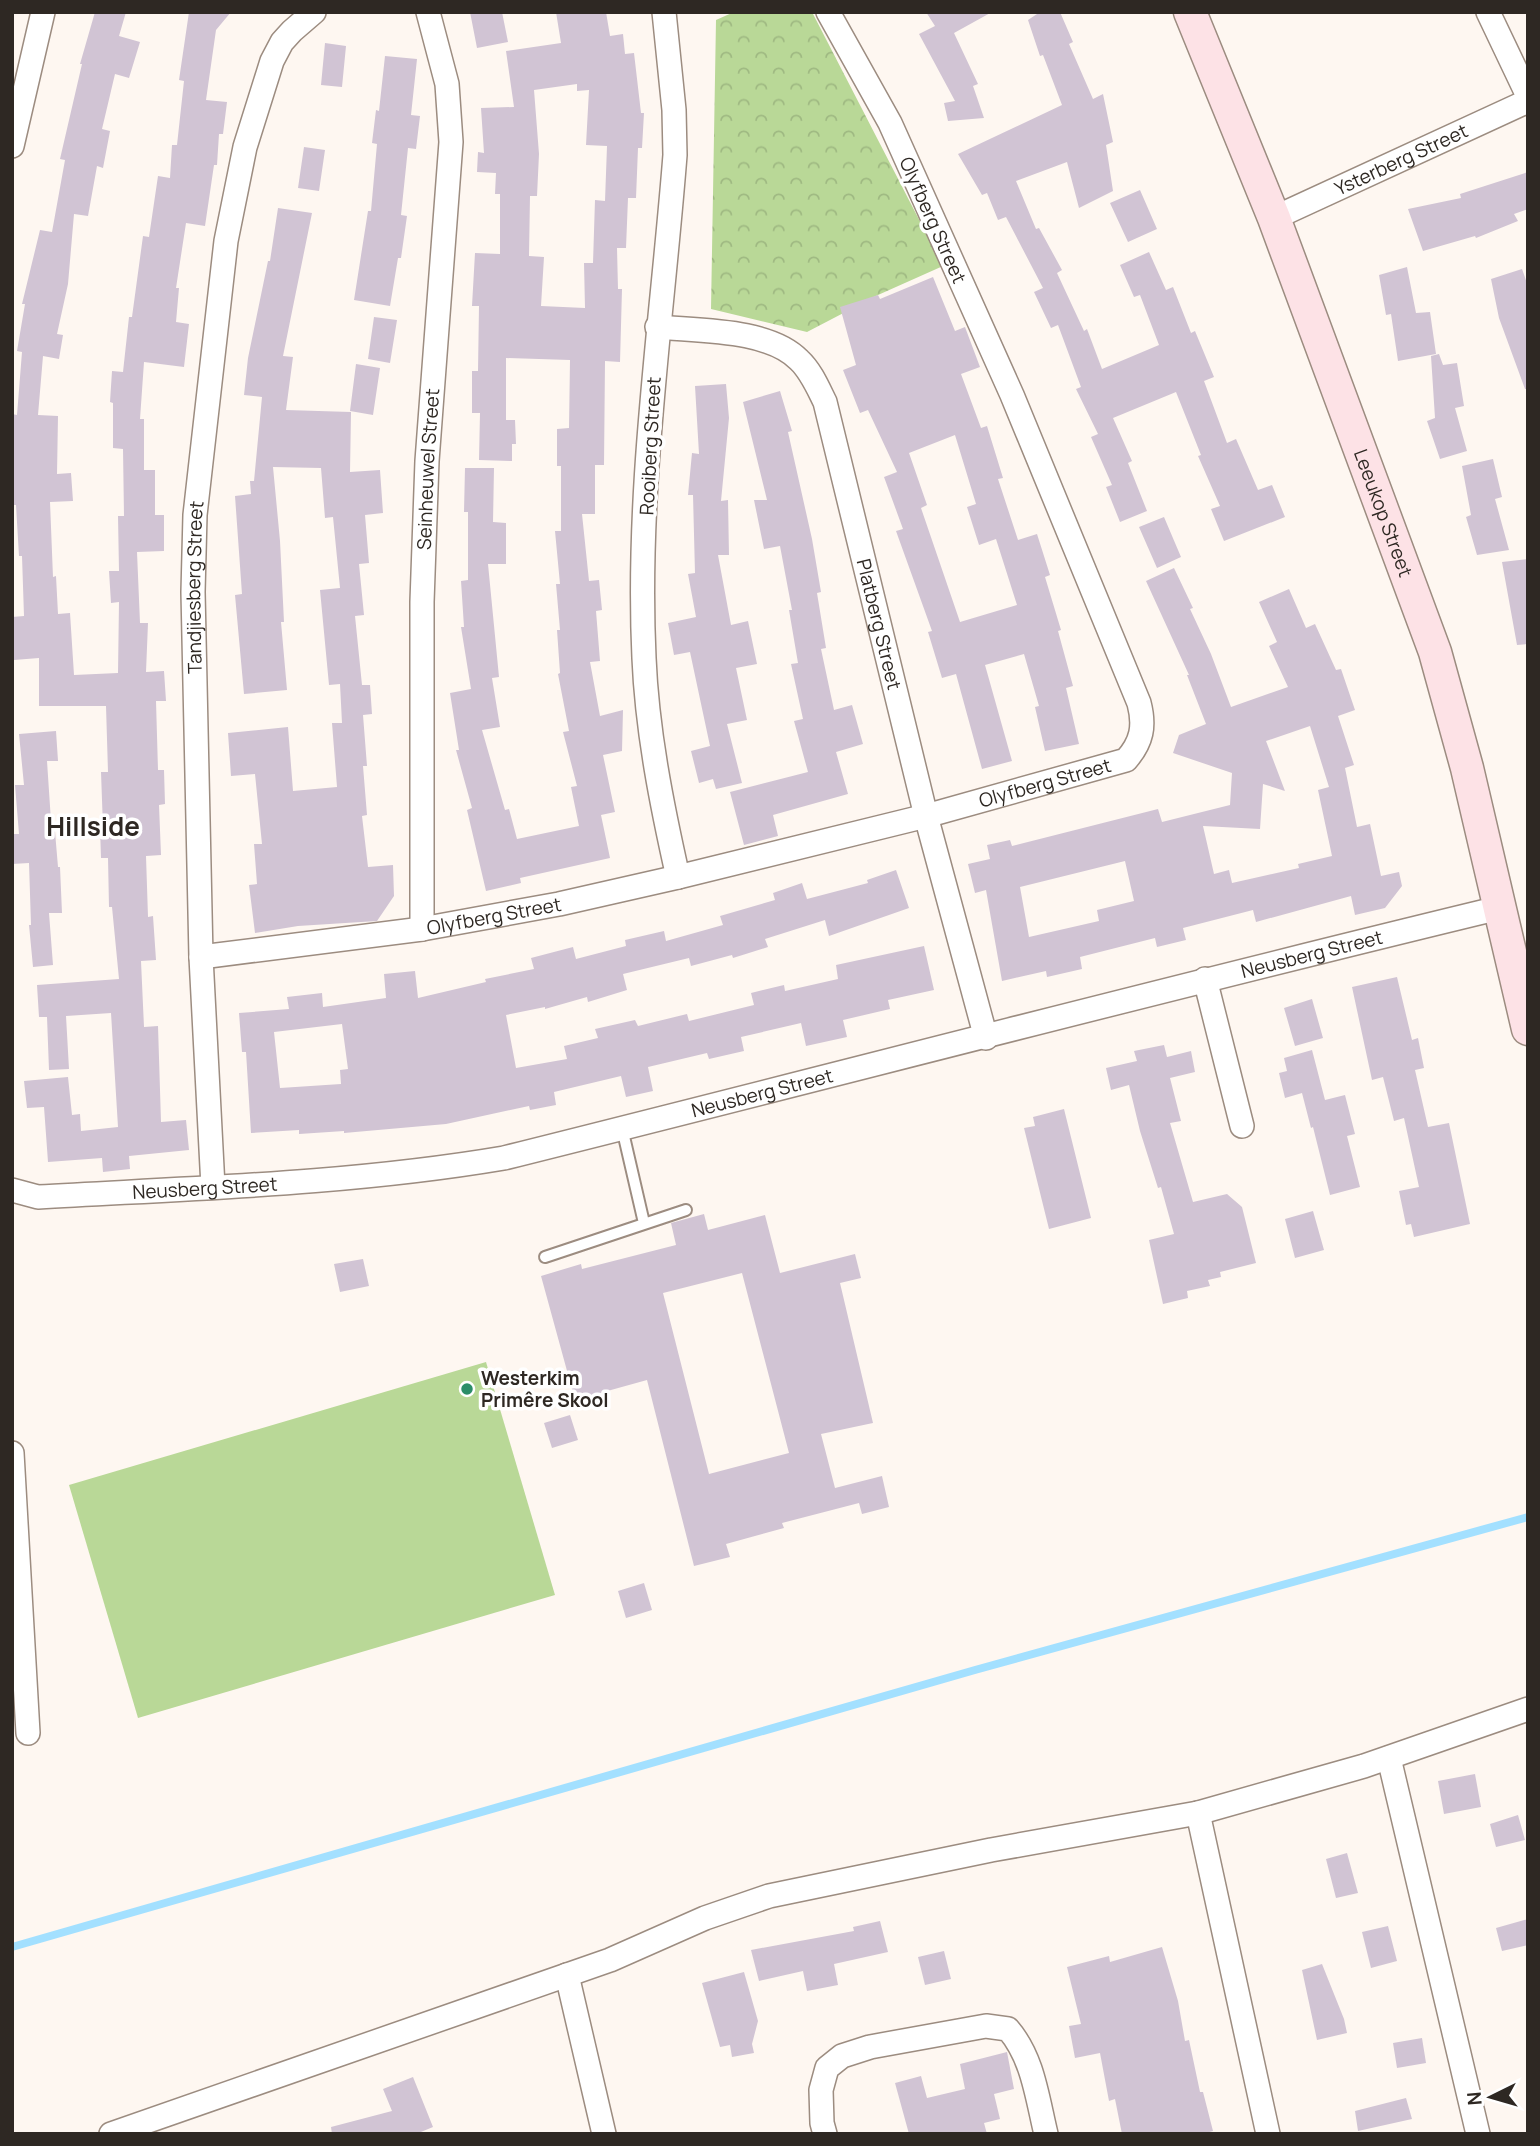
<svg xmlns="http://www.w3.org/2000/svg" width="1540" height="2146" viewBox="0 0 1540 2146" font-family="Manrope,sans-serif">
	<defs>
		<pattern id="park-crowns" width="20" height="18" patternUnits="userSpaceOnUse" patternTransform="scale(1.75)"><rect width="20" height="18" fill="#b9d897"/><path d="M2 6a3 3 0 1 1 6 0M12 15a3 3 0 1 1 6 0" fill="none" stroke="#9fb982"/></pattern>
	</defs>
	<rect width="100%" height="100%" fill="#fef7f1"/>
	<path fill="#b9d897" d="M486,1362L555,1595L138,1718L69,1485Z"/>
	<path fill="url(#park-crowns)" d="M734,12H812L943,266L878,295L807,332L711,309L716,20Z"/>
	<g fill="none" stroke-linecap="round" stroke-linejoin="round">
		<path stroke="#a3e0ff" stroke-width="8" d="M12,1947L975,1670L1528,1517"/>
	</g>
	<path fill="#d1c4d4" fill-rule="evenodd" d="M95,12H126L119,36L140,42L129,78L115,74L102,129L110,131L103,168L97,166L88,216L74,214L68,284L57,334L63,335L59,359L43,356L38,415L58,416L57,474L71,473L73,501L50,502L53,577L56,576L58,614L70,613L74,675L118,673L119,602L111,603L109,571H119L118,516H124L123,449L113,448V403L110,402L112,371L123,372L129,317H132L143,236L149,237L158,176L170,178L172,145H177L184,81L179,80L189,12H231L216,30L206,100L227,102L223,134H219L217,165H214L205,226L186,223L176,288H179L176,322L189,324L184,367L144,362L140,419H144V470H155V515H164V551L137,552L140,623H148L146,672L164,671L166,701H156L158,770H164L165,804L159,805L161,855L146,856L148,917L153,916L156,960L141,961L144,1027L158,1026L161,1122L186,1120L189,1150L129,1156L130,1169L103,1172L102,1158L48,1162L44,1107L27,1108L24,1081L68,1077L72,1115L80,1114L81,1131L118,1127L111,1013L66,1016L69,1069L49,1070L47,1017H39L37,985L119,979L112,907H109L108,858H101L100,828H103L101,772H108L106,706H39V658L14,660L12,629V617L24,616L22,556H19L16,505H13L12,488V414L17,415L22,352L17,351L25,304H22L40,230L52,232L65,160L60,159L82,64H80Z
		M470,12H502L508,42L477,48Z
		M556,12H606L610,36L623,34L625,54L634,53L641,113H644L642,148H638L636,198H628L626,248H617L618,289H622L620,362L605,361L604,465H595V514H582L589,581L599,580L602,610L596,611L600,661L590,662L600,716L623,710L622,751L603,755L615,812L601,815L610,858L520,878L521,883L486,891L467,810L472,808L456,750H459L450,693L471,689L461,627H464L461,581L468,580V512H464L465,468H494L493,522L506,523V564H488L499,677L492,678L500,727L482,730L505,810L509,809L517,839L579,826L571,787L577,786L563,732L569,731L558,674L560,673L557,630H560L556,584H560L555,531H561V466H557V429L569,428L570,360L506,358V420H515L516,444H512V461L479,460L480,413H472V371H478L479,306H472L475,253L500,254V194H495L496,173L477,172L478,152L484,153L481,108L514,107L506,51L561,43ZM577,84V91L589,90L586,145L607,146L605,201L595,200L593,263H584L585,308L541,306L544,257L529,256L530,196H537L539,154L534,90Z
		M926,12H992L954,33L978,84L973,86L984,118L948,121L944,103L955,101L919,34L935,26Z
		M1040,12H1060L1073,42L1069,44L1093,99L1103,94L1113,142L1106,145L1113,191L1079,208L1067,162L1016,181L1036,229L1039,228L1062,270L1057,273L1084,331L1087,329L1102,369L1159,345L1140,295L1134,297L1120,265L1149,252L1166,290L1173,287L1191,333L1195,331L1214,377L1204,381L1227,443L1236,439L1258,490L1272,485L1285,517L1224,541L1211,509L1220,506L1198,456L1201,455L1176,392L1113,418L1132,461L1128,463L1147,511L1120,522L1106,487L1112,485L1091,437L1098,434L1076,389L1081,387L1058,325L1051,328L1034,292L1043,288L1006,217L998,220L987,193L982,195L958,154L1062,105L1043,55L1040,56L1028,20Z
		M325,43L346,46L342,87L321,85Z
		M385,56L417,59L411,115L420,116L416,149L408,148L401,215L407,216L401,258H398L390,306L354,300L368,211H371L377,144L372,143L376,110L379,111Z
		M304,147L325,150L319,191L298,188Z
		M1528,172V209L1514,214L1518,221L1476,238L1475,236L1423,251L1408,209L1461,198L1460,194Z
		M1140,190L1157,229L1128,242L1110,203Z
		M278,208L312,213L283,356L293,357L286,410L351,412L350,472L380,470L383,513L365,515L369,563L359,564L364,615L355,616L362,685H370L372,714L363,715L367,766H363L367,815L362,816L368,867L393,865L394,896L377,921L298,926L255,933L249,885L257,884L254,844H262L255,774L231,776L228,733L288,727L293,791L337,787L332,723H342L340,684L329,685L320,590L340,588L333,517L325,518L321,468L273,467L280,541L284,622H281L287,690L244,694L235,595L242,594L235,496L251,494L250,481H254L262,397L244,395L248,358L268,261H270Z
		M1407,267L1416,313L1430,312L1436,354L1398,361L1391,314L1386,315L1379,275Z
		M1522,269L1528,286V389H1525L1499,318L1491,279Z
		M933,277L955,331L965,327L980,367L961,374L981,428L987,426L1003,478L998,479L1018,540L1037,534L1050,575L1045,577L1061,630L1058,631L1073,686L1066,688L1079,744L1045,751L1035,707L1039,706L1024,654L985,665L1012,761L982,769L956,674L942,678L928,632L932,631L896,531L903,529L884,477L897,472L868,410L860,413L843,370L856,365L840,307L878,295L880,299ZM955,435L976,504L967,507L979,545L996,539L1017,605L960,622L921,508L927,505L909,453Z
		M374,317L397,320L390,363L368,359Z
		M1439,354L1443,365L1457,363L1464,406L1455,408L1467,451L1440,459L1427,421L1435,418L1431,356Z
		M356,364L380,368L373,415L350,411Z
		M726,384L729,418L721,501L728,500L729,555H718L731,625L748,621L757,664L736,668L747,720L727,724L742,783L716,789L713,779L699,783L691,751L710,746L690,652L674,655L668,623L696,617L688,574L695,573L693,495H688L692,453L699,454L695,386Z
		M780,391L792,431L788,432L812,539L821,592L817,593L826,648L821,649L834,710L852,705L863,744L836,752L848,794L773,815L778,836L744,845L730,792L808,772L794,721L803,719L791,664L798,663L789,610H792L780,546L764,549L754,500H767L743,402Z
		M1493,459L1502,497L1495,499L1509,550L1477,555L1466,517L1471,515L1462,466Z
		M1164,517L1181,557L1157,568L1139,527Z
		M1528,559V644L1517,645L1502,562Z
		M1174,568L1193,608L1190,609L1211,654L1231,707L1288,687L1269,646L1277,642L1259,602L1289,589L1306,628L1315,624L1336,670L1341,669L1355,710L1338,716L1354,765L1345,768L1357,827L1370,824L1381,876L1399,872L1402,886L1385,908L1355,915L1351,896L1256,922L1253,910L1183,928L1186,940L1157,947L1155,938L1080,957L1082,969L1047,977L1046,971L1002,981L986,890L975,893L968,864L990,859L987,845L1010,840L1012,846L1158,809L1162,822L1230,805L1232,773L1173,753L1179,735L1206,724L1187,675H1189L1146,581ZM1310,726L1329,787L1318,790L1332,856L1298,864L1299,868L1232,883L1229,870L1214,874L1203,826L1260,829L1263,784L1285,791L1266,741ZM1125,861L1134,901L1097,910L1099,921L1029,937L1020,887Z
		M56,731L58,761H47L51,821L54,820L58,867H60L62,913H49L53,965L33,967L29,925H31L29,863L12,864V834H19L15,785H24L19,734Z
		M896,870L909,908L829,936L825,920L765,939L768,947L733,958L732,955L691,966L689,958L623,974L627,990L588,1002L587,997L545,1009V1007L506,1015L516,1068L567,1059L564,1046L598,1038L595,1029L635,1020L638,1026L687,1014L689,1021L754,1005L751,993L784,985L785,991L838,979L836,965L924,946L934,990L888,1000L890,1009L843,1020L847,1037L806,1046L801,1023L741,1037L744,1051L709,1059L707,1053L648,1067L653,1091L626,1097L621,1076L554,1092L556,1105L530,1110L529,1106L446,1124L344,1133V1131L299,1134V1130L251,1133L246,1052H242L239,1013L289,1009L287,997L322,993L323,1007L386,998L384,974L415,971L418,998L486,982L485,979L534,969L531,958L573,947L576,959L626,946L625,940L664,931L666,941L723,925L720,916L775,900L773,893L802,883L807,899L868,883L867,880ZM342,1024L348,1069L340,1070L341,1084L280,1088L274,1032Z
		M1397,977L1412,1040L1418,1038L1424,1068L1415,1070L1428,1127L1449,1123L1470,1224L1414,1237L1411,1224L1406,1225L1399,1191L1419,1187L1404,1118L1394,1121L1383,1077L1372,1080L1352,987Z
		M1312,999L1323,1038L1295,1046L1284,1008Z
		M1164,1045L1167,1057L1191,1051L1195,1072L1170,1078L1181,1121L1170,1123L1193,1202L1227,1194L1242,1207L1256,1263L1220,1272L1221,1277L1208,1280L1210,1286L1187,1291L1188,1298L1163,1304L1149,1240L1174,1234L1161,1187L1158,1188L1140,1131L1129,1085L1111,1090L1106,1068L1137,1061L1134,1051Z
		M1312,1050L1325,1100L1345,1095L1355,1134L1347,1136L1360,1187L1330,1195L1313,1127L1311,1128L1302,1093L1285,1098L1279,1073L1287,1071L1284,1058Z
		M1064,1109L1091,1218L1049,1229L1024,1128L1035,1126L1033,1117Z
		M1313,1211L1324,1250L1295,1258L1285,1219Z
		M704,1214L708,1230L765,1215L780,1273L855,1254L861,1278L840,1283L873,1423L821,1434L835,1488L882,1476L889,1507L862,1514L859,1503L782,1523L784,1528L726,1544L730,1557L694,1566L647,1380L575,1400L541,1276L581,1264L582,1269L676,1245L671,1223ZM742,1273L789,1453L709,1474L663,1293Z
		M363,1259L369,1286L340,1292L334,1264Z
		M570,1415L578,1440L552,1448L544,1423Z
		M644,1583L652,1610L626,1618L618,1591Z
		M1475,1774L1481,1807L1444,1814L1438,1781Z
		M1518,1815L1525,1840L1496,1847L1490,1824Z
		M1347,1853L1358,1893L1336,1898L1326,1859Z
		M1528,1919V1945L1502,1951L1496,1928Z
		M880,1921L888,1952L834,1964L838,1985L807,1991L803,1971L759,1981L751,1950L854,1931L853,1927Z
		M1388,1926L1397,1961L1371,1968L1362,1932Z
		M1162,1947L1178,2001L1185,2041L1189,2040L1200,2092H1203L1213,2131L1202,2134H1122L1115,2099L1109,2101L1100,2053L1075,2058L1069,2026L1081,2024L1067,1967L1109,1956L1110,1962Z
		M944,1951L951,1979L925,1985L918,1957Z
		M1322,1964L1344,2019L1347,2033L1317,2040L1302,1970Z
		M744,1972L758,2021L752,2044L754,2053L732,2057L730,2045L720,2047L702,1983Z
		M1422,2038L1426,2063L1397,2068L1393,2043Z
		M1007,2052L1014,2089L994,2094L1000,2119L984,2123L987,2134H909L895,2083L921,2076L927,2098L965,2089L960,2064Z
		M413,2077L433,2127L416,2134H332L331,2127L392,2111L383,2089Z
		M1406,2098L1412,2119L1358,2131L1355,2111Z"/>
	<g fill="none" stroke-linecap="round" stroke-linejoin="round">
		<defs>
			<path id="lane" d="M622,1128L644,1223
				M545,1257L686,1210"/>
			<g id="street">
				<path d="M664,12L674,110L675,155C662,322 636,489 644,658C647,731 662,806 678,877"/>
				<path d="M1488,12L1528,96"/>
				<path d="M12,146L43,12"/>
				<path id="s1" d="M1274,218L1528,101"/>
				<path id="s2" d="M657,327C699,331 769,329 799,360C811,371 818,388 825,402L926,816L986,1038"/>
				<path id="s3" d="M422,929V602L427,461L451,142L447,84L428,12"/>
				<path id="s4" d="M201,957L422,929L559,904L678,877L926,816L1126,760C1142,742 1145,726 1139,703L1012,395L890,123L828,12"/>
				<path d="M1205,979L1242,1126"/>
				<path id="s5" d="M213,1187L201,957L193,592L195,515L226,241L245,147L272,61L282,42L292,31L314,12"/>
				<path id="s6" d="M12,1190L38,1197C194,1188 350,1184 504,1158C836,1075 1167,988 1499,908"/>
				<path d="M12,1453L28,1733"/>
				<path d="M1389,1758L1478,2134"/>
				<path d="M1198,1813L1268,2134"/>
				<path d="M567,1975L604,2134"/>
				<path d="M111,2134L610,1960L705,1918L769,1896L991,1850L1198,1813L1364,1766L1528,1709"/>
				<path d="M825,2134L822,2123L821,2090L827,2068L842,2056L870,2047L986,2026L1008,2029C1033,2058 1037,2097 1046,2134"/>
			</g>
			<g id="secondary">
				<path id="s7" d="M1190,12L1274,218L1435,652L1467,768L1528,1029"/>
			</g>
		</defs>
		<use href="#lane" stroke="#9c8c80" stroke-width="14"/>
		<use href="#street" stroke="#9c8c80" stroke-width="26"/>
		<use href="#secondary" stroke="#9c8c80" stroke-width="35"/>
		<use href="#lane" stroke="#fff" stroke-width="10"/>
		<use href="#street" stroke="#fff" stroke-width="23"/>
		<use href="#secondary" stroke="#fde2e6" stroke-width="32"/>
	</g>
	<circle fill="#2b8d68" stroke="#fff" stroke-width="2.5" cx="467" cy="1389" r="7"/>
	<g text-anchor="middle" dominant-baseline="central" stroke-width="7" stroke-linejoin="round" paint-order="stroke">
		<g font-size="19" fill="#2e2823" stroke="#fff">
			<text stroke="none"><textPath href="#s1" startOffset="140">Ysterberg Street</textPath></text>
			<text transform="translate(933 220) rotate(66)">Olyfberg Street</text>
			<text transform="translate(650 446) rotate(-87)">Rooiberg Street</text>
			<text stroke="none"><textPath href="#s3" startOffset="460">Seinheuwel Street</textPath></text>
			<text stroke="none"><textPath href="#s7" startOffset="537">Leeukop Street</textPath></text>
			<text stroke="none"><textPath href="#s5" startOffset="600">Tandjiesberg Street</textPath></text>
			<text stroke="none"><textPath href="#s2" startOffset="427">Platberg Street</textPath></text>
			<text stroke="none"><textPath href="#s4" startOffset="863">Olyfberg Street</textPath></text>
			<text stroke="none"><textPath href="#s4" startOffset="296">Olyfberg Street</textPath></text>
			<text stroke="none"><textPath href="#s6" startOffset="1328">Neusberg Street</textPath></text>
			<text stroke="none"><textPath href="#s6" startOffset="761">Neusberg Street</textPath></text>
			<text stroke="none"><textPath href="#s6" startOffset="194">Neusberg Street</textPath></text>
		</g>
		<g font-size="19" font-weight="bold" fill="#2e2823" stroke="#fff" text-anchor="start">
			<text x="481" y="1378">Westerkim<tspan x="481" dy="22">Primêre Skool</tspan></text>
		</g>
		<g font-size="26" font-weight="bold" fill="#2e2823" stroke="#fff">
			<text x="93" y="826">Hillside</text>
		</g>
	</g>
	<rect width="1540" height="2146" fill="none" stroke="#2e2823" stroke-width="28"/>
	<g transform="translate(1491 2097) rotate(265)" stroke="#ffffff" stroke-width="5" paint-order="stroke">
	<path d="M0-5L12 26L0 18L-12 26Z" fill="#2e2823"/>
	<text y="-10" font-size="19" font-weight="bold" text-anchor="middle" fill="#2e2823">N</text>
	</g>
</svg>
